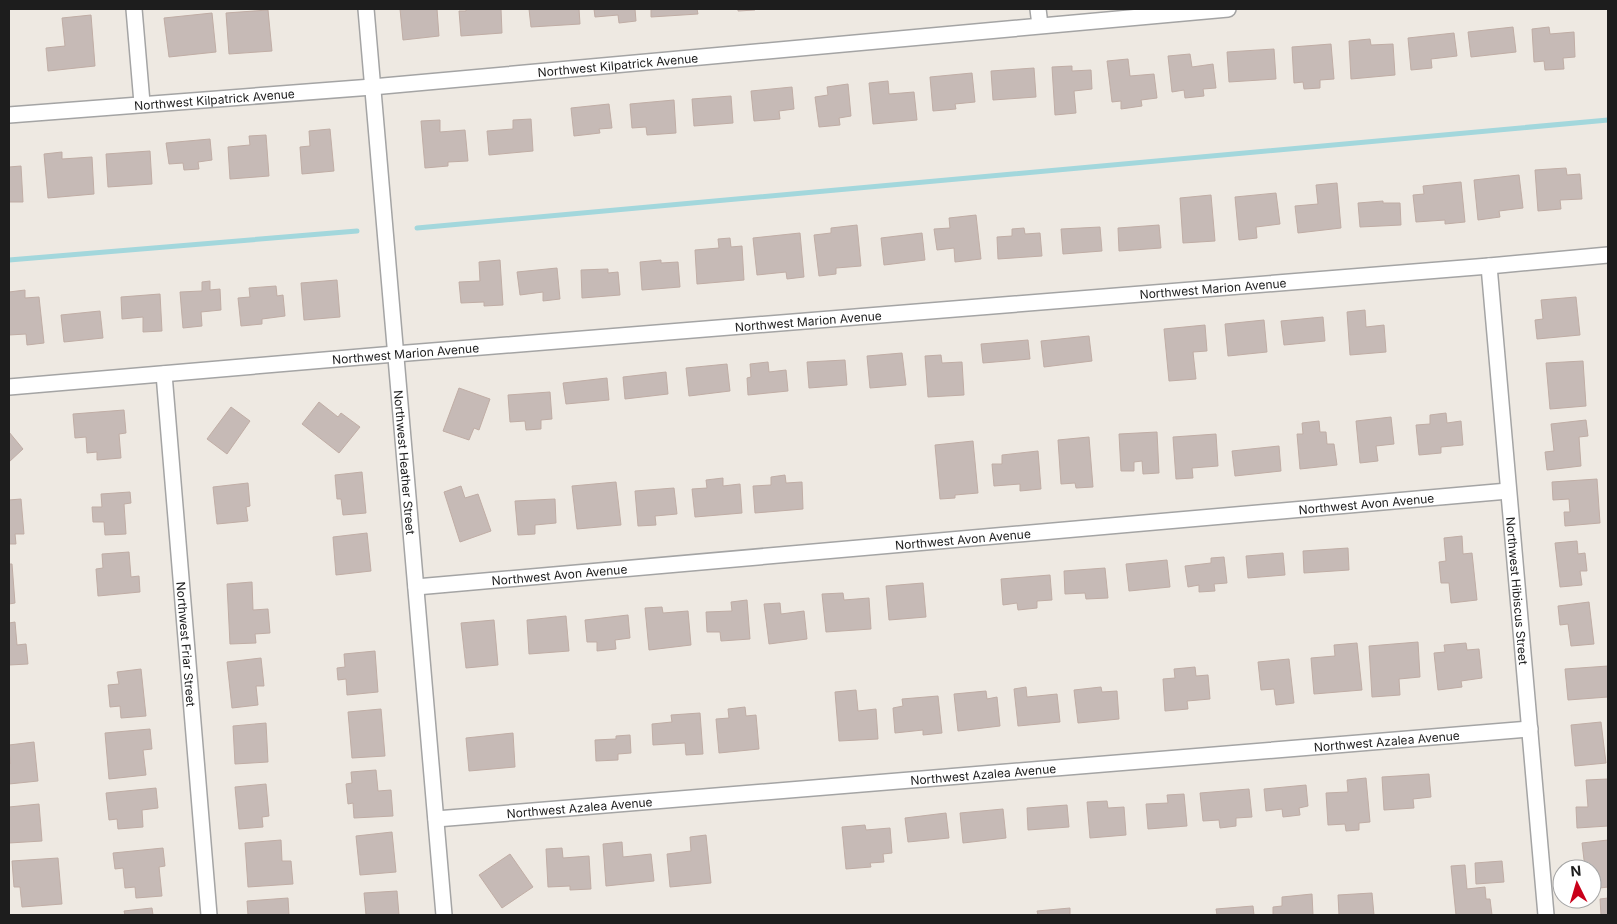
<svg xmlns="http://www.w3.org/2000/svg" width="1617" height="924" viewBox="0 0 1617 924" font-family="Inter,sans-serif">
	<rect width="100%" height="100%" fill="#eee9e2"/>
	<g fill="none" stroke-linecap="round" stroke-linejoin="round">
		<path stroke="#a3d7dc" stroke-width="5" d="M417,228L1608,120
			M9,260L357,231"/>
	</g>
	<path fill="#c6bab6" stroke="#c0ada5" d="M400,9H437L439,36L403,40Z
		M466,9H501L502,33L461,36L459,11H466Z
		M529,9H579L580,24L531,27Z
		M594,9H635L636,21L619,23L618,15L595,17Z
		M651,9H697L698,14L651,17Z
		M738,9H755V10L738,11Z
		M268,10L272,51L229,54L226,13Z
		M212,13L216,52L169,57L164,18Z
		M91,15L95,66L48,71L46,48L65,46L62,18Z
		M1513,27L1516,52L1471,57L1468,32Z
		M1549,27L1550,34L1574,32L1575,57L1563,58L1564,69L1545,70L1544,61L1534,62L1532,29Z
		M1454,33L1457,56L1431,59L1432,68L1411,70L1408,38Z
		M1370,39L1371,45L1393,44L1395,75L1351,79L1349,41Z
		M1331,44L1334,79L1320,80V88L1304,89L1303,82L1294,83L1292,47Z
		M1274,49L1276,79L1229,82L1227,52Z
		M1190,54L1192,67L1213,64L1216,88L1203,89L1204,96L1185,98L1184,90L1172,92L1168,56Z
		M1128,59L1130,76L1154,74L1157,98L1141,100L1142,106L1121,109V101L1112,102L1107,61Z
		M1072,66V71L1091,70L1092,89L1074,91L1076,113L1055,115L1052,67Z
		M1034,68L1036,97L993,100L991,71Z
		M972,73L975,102L955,104L956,109L933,111L930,77Z
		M888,81L889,94L914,92L917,120L873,124L869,83Z
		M848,84L851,116L839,118L840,125L819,127L815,97L828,95L827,87Z
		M792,87L794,109L779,111L780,119L754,121L751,91Z
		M731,96L733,123L694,126L692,99Z
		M674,100L676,133L647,135L646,127L632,128L630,104Z
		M609,104L612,128L599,129L600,133L574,136L571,108Z
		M531,119L533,151L489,155L487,131L513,129V120Z
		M440,120V132L465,130L468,161L448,162V166L425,168L421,121Z
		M330,129L334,171L302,174L300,147L310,146L309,131Z
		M266,135L269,176L230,179L228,147L250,145L249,136Z
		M210,139L212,160L198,162L199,169L184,170L183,163L169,164L166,143Z
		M150,151L152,184L108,187L106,154Z
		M62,152V159L92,157L94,194L48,198L44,154Z
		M21,166L23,202H9V167Z
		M1566,168L1567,175L1580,174L1582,199L1560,200L1561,209L1538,211L1535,170Z
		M1519,175L1523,208L1499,211L1500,217L1478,220L1474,180Z
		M1461,182L1465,222L1445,224V220L1416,222L1413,195L1424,194L1423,186Z
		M1337,183L1341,228L1298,233L1295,206L1318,204L1316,185Z
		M1276,193L1280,224L1256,227L1257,238L1239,240L1235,197Z
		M1211,195L1215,241L1183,243L1180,198Z
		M1383,201V203H1400L1401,225L1360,227L1358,203Z
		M976,215L981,259L955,262L954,248L937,250L934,229L950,228L949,218Z
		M857,225L861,266L836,268V274L819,276L814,235L831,233V228Z
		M1159,225L1161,248L1119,251L1118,228Z
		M1100,227L1102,251L1063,254L1061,229Z
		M1024,228L1025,234L1040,233L1042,256L998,259L997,237L1012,236V229Z
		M800,233L804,277L787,279L786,272L757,275L753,238Z
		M922,233L925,260L884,265L881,238Z
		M730,238L731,247L742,246L744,280L697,284L695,250L719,248L718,239Z
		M500,260L503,305L484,306V302L461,303L459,282L480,281L479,262Z
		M661,260V263L678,262L680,287L642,290L640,262Z
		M557,268L560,299L543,301V292L520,295L517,272Z
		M608,269V273L618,272L620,295L582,298L581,270Z
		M337,280L340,317L304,320L301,283Z
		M210,281V290L220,289L221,310L201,312L202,326L183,328L180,292L202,291V282Z
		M276,286L277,296L283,295L285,316L262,319V324L241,326L238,298L250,297L249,288Z
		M25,290V298L39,297L44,343L27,345L26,334L9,335V292Z
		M160,294L162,331L143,332V317L122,319L121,297Z
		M1576,297L1580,335L1537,339L1535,320L1543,319L1541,300Z
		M1365,310L1366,327L1384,325L1386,352L1350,355L1347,312Z
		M100,311L103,338L64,342L61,315Z
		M1323,317L1325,341L1284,345L1281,321Z
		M1264,320L1267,352L1228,356L1225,324Z
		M1205,325L1207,351L1193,352L1196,379L1169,381L1164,329Z
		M1089,336L1092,361L1044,367L1041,341Z
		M1028,340L1030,359L983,363L981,344Z
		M902,353L906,385L870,388L867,356Z
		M941,355L942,363L962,362L964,395L928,397L925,356Z
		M845,360L847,385L809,388L807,362Z
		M1583,361L1586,406L1550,409L1546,363Z
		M768,362L769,372L786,370L788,391L748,395L747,378L751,377L750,364Z
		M727,364L730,391L689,396L686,368Z
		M666,372L668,394L625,399L623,377Z
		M607,378L609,400L566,404L563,383Z
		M459,388L490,399L479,430L474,428L469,440L443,431Z
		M550,392L552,419L541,420V429L526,430L525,421L510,422L508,395Z
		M319,402L338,417L341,413L360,427L339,453L302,424Z
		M231,407L250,421L227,454L207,439Z
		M124,410L126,433L119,434L121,458L97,460V452L87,453L86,437L75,438L73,414Z
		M1446,413L1447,423L1461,421L1463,445L1441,447V453L1419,455L1416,425L1430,424V415Z
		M1391,417L1394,444L1376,446L1378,461L1360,463L1356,421Z
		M1586,420L1588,436L1579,437L1581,466L1547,470L1545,452L1554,451L1551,424Z
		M1319,421L1320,432H1326L1327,444H1334L1337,465L1300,469L1297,434H1303L1302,423Z
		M9,432L23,449L9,462Z
		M1157,432L1159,473L1143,474L1142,461L1134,462V471H1121L1119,434Z
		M1216,434L1218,466L1192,468L1193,478L1176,479L1173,437Z
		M1089,437L1093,487L1076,488L1075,483L1061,484L1058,440Z
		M973,441L978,493L955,495V498L940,499L935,445Z
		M1279,446L1281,471L1235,476L1232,451Z
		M1038,451L1041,489L1020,491V484L994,486L992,464H1002V455Z
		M362,472L366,513L343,515L341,499H337L335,475Z
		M785,475L786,483L802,482L803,509L755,513L753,486L771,485V477Z
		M723,478V486L740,484L742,513L695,517L692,489L707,488L706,480Z
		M1597,479L1600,523L1565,526L1564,512H1570L1569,499L1553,500L1552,482Z
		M616,482L621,525L577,529L572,486Z
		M248,483L250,506L246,507L248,521L217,524L213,487Z
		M461,486L465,498L478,494L491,531L460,542L444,492Z
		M674,488L677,514L655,516L656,525L638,526L635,491Z
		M130,492L131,503L124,504L126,534L105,535L104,522H93L92,507H102L101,494Z
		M21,499L24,534H15L16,544H9V500Z
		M555,499L556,523L535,525V534L518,535L515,501Z
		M367,533L371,571L336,575L333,537Z
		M1462,536L1463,554L1472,553L1477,600L1451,603L1449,583H1441L1439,562L1446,561L1444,538Z
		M1577,541L1578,554L1585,553L1587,571H1580L1582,585L1560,587L1555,543Z
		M1348,548L1349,570L1304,573L1303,551Z
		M129,552L131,577L139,576L140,592L98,596L96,569L103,568L102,554Z
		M1283,553L1285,575L1248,578L1246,556Z
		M1224,557L1227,583L1214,584L1215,591L1199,592V585L1188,587L1185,566L1211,563V558Z
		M1167,560L1170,587L1129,591L1126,564Z
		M9,564H12L15,603L9,604Z
		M1105,568L1108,598L1086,599L1085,593L1065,594L1064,571Z
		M1050,575L1052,600L1037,601V608L1018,610L1017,603L1003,605L1001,579Z
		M252,582L253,610L268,609L270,633L255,634L256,643L230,644L227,584Z
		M923,583L926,617L889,620L886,586Z
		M843,593L844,600L869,598L871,629L826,632L822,594Z
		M747,600L750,639L721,641L720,632H707L706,612L732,611L731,602Z
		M1589,602L1594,644L1571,646L1568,624L1560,625L1558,606Z
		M780,603L781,614L804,611L807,639L769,644L764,604Z
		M662,607L663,613L688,611L691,645L649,650L645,608Z
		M628,615L630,638L615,640L616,649L597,651V642H587L585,620Z
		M566,616L569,651L529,654L527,620Z
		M494,620L498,665L466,668L461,623Z
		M15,622L17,645L26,644L28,664L9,665V623Z
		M1418,642L1420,677L1399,679L1400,695L1372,697L1369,646Z
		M1357,643L1362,690L1314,694L1311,658L1335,656L1334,645Z
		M1466,643L1467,650L1479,649L1482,678L1461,681L1462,687L1438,690L1434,653L1445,652L1444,645Z
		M375,651L378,692L347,695L346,679L338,680L337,668L345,667L344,654Z
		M261,658L264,686H256L258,705L232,708L227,662Z
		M1289,659L1294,703L1276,705L1274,689L1261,690L1258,662Z
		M1608,666V697L1568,700L1565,669Z
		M1195,667L1196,676L1208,675L1210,699L1187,701L1188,709L1165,711L1163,679L1175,678L1174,669Z
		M141,669L146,716L121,718L120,706L110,707L108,685L119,684L117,672Z
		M1026,687L1027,697L1057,694L1060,722L1018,726L1014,689Z
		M1101,687L1102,692L1117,691L1119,719L1078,723L1074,690Z
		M856,690L858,711L876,709L878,739L839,741L835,692Z
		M986,691L987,699L997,697L1000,726L958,731L954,694Z
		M938,696L942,733L923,735V730L895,733L893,708L903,706L902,699Z
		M745,707L746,716L756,715L759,749L719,753L716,719L729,718L728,709Z
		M381,709L385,756L352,758L348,712Z
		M700,713L703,754L686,755L685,743L653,745L652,724L672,722L671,715Z
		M1601,722L1606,763L1575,766L1571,725Z
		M266,723L268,762L235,764L233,726Z
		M150,729L152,749L143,750L146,775L109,779L105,733Z
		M513,733L515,767L469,771L466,738Z
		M630,735L631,753L618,754V760L596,761L595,740L616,739V736Z
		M34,742L38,781L9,784V764H10L9,745Z
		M376,770L378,791L391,790L393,816L354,818L353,803L348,804L346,784L352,783L351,772Z
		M1429,774L1431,797L1413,799L1414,808L1384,810L1382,777Z
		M1366,778L1370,822L1359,823V830L1346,831L1345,824L1328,825L1326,793L1348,792L1347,780Z
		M1608,779V826L1577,828L1576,807H1588L1586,780Z
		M266,784L269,816L262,817L263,827L239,829L235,787Z
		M1306,785L1308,806L1299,808L1300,815L1283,817L1282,809L1266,811L1264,789Z
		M156,788L158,808L142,810L143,827L118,829L117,819L109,820L106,793Z
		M1249,789L1252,817L1236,818V826L1220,828L1219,820L1203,821L1200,793Z
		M1184,794L1187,826L1148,829L1146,804L1168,803L1167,795Z
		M1107,801L1108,808L1124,807L1126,835L1090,838L1087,802Z
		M39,804L42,841L9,843V807Z
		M1067,805L1069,827L1028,830L1027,808Z
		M1003,809L1006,838L963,843L960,813Z
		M946,813L949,838L908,842L905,818Z
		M865,825L866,830L890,828L892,853L883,854L884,862L870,863L871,867L846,869L842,827Z
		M392,832L396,872L360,875L356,836Z
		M706,835L711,883L670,887L667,854L691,851L690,837Z
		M281,840L282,861H291L293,884L248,887L245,843Z
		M1608,840V887L1592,889V869L1585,868L1582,843Z
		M622,842L623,857L651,854L654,881L606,886L603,844Z
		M163,848L165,866L159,867L162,896L136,898L135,887L125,888L123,868L115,869L113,853Z
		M562,848L563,858L589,856L591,889L570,890V886L548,887L546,849Z
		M510,854L533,887L502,908L479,875Z
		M58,858L62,904L22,907L20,887H14L12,861Z
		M1502,861L1504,882L1476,884L1475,863Z
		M1465,865L1467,889L1485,887L1486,899H1490L1492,915H1456L1451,866Z
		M397,891L399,915H366L364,893Z
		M1372,893L1374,915H1339L1338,895Z
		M1312,894L1313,915H1273V907L1282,906V897Z
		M288,898L289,915H248L247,901Z
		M1608,898V915H1601L1600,899Z
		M1253,906L1254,915H1217L1216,909Z
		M152,908L153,915H125L124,911Z
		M1070,908V915H1038L1037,911Z"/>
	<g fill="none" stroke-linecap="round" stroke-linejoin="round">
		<defs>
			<g id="street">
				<path d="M134,9L142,103"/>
				<path id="s1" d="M366,9L444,915"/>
				<path d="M1038,9L1040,25"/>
				<path id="s2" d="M9,115L372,87L1228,9"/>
				<path id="s3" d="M1489,266L1546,915"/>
				<path id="s4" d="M164,374L209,915"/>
				<path id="s5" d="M9,387L395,354L1489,266L1608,255"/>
				<path id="s6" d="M416,587L1508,491"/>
				<path id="s7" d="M436,819L1530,729"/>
			</g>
		</defs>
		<use href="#street" stroke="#a4a4a4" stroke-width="18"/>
		<use href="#street" stroke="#fff" stroke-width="15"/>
	</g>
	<g text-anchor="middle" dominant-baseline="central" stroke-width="4" stroke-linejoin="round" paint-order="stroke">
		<g font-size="12" fill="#1d1d1d" stroke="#fff">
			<text stroke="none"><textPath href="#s2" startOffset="611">Northwest Kilpatrick Avenue</textPath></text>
			<text stroke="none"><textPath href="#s2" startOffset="206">Northwest Kilpatrick Avenue</textPath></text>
			<text stroke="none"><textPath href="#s5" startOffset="1208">Northwest Marion Avenue</textPath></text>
			<text stroke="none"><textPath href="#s5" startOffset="802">Northwest Marion Avenue</textPath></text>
			<text stroke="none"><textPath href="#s5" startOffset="398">Northwest Marion Avenue</textPath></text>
			<text stroke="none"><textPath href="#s1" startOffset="455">Northwest Heather Street</textPath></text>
			<text stroke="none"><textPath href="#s6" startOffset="954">Northwest Avon Avenue</textPath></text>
			<text stroke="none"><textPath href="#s6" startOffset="549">Northwest Avon Avenue</textPath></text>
			<text stroke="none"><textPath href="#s6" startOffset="144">Northwest Avon Avenue</textPath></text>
			<text stroke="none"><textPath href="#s3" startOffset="326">Northwest Hibiscus Street</textPath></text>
			<text stroke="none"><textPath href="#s4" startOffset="271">Northwest Friar Street</textPath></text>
			<text stroke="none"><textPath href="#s7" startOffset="954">Northwest Azalea Avenue</textPath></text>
			<text stroke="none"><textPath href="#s7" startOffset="549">Northwest Azalea Avenue</textPath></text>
			<text stroke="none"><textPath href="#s7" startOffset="144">Northwest Azalea Avenue</textPath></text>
		</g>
	</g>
	<rect width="1617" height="924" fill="none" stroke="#1d1d1d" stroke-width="20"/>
	<g transform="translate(1577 884) rotate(355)"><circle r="24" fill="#ffffff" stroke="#a5a5a5"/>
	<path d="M0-4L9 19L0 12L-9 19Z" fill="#c9001a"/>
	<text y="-8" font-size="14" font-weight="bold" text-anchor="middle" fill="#1d1d1d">N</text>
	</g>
</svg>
